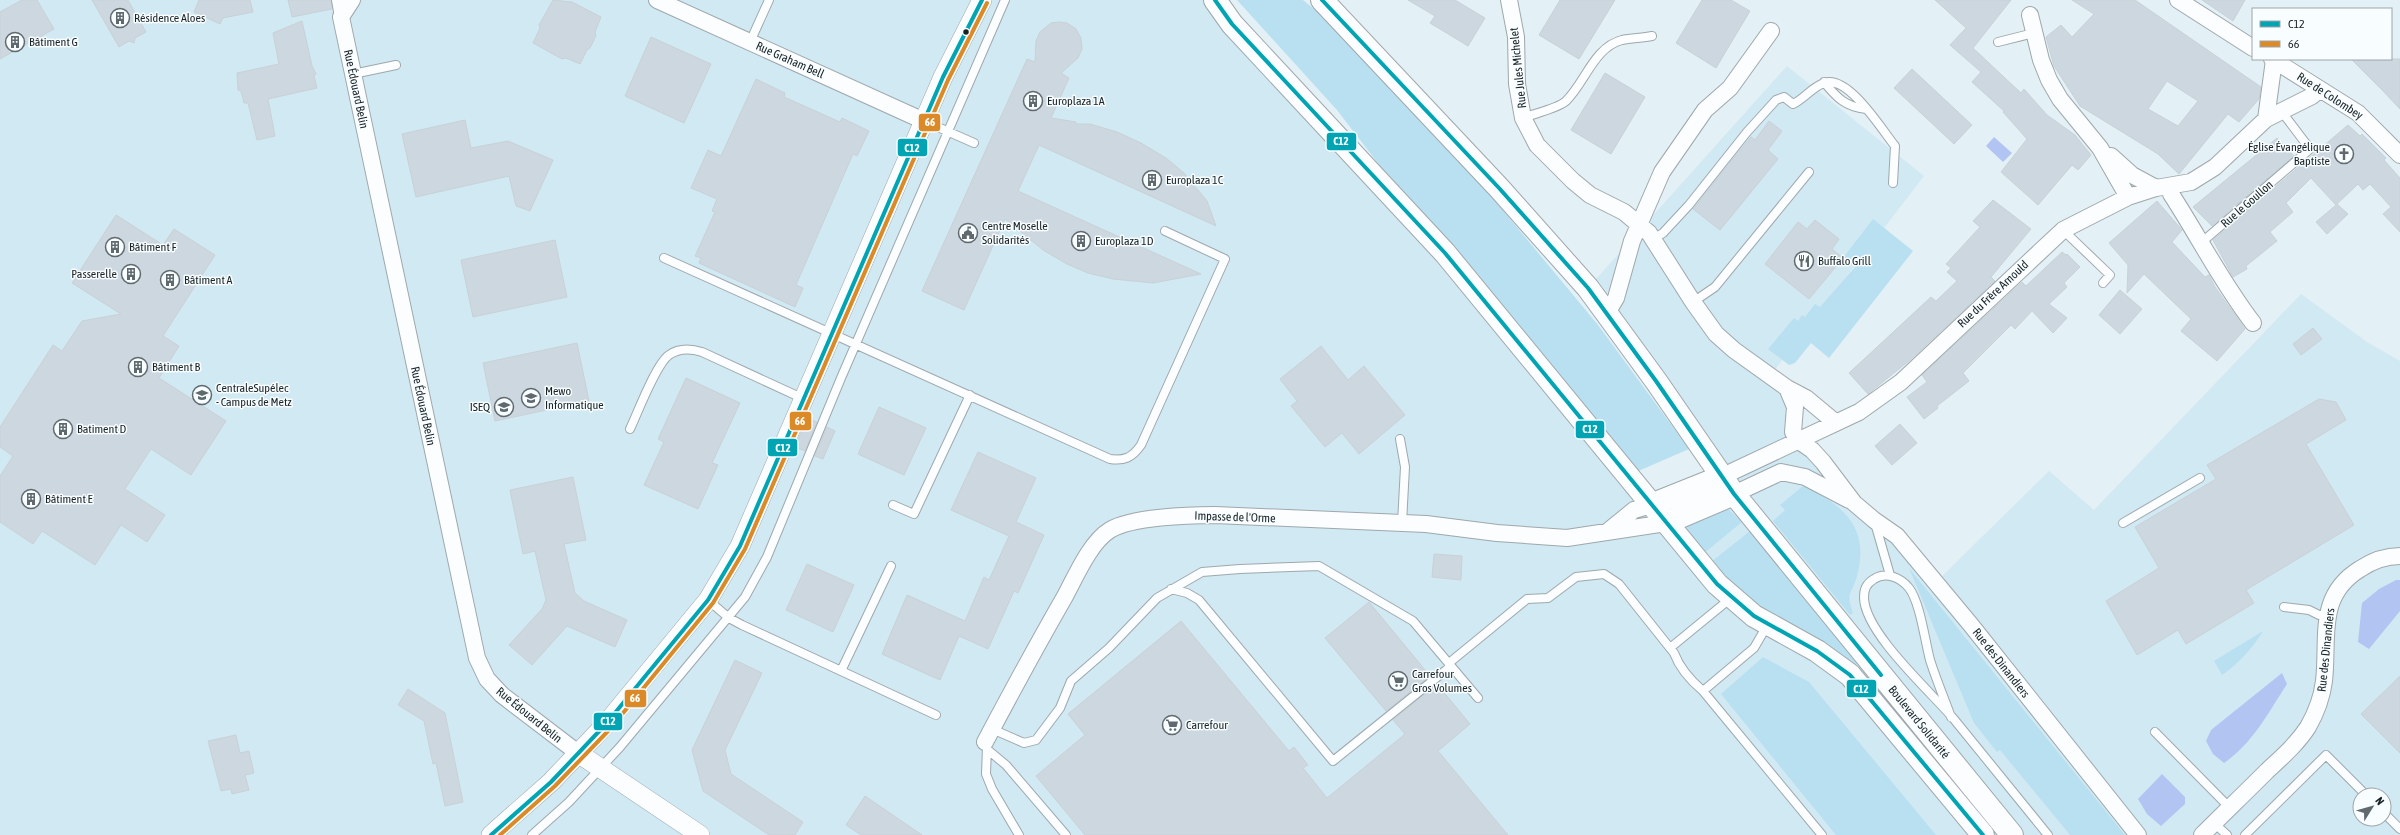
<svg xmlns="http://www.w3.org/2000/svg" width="2400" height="835" viewBox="0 0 2400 835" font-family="'Asap Condensed',sans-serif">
	<rect width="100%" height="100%" fill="#e3f0f5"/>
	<path fill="#d1e9f3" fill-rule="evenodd" d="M0,0H1222L1670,527L1728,487L1588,288L1787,66L1924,176L1770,376L1787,388L1793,424L1936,582L2049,471L2094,510L2301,294L2367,342L2400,361V835H0ZM2360,795H2384V819H2360Z"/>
	<path fill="#b8e0f0" d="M1237,0H1303L1319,13L1476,178L1598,325L1689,449L1636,472L1394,184L1337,110Z
		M1873,219L1913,251L1829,358L1811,343L1795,363L1789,365L1768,349L1794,318L1798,321L1802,315L1805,317L1815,304L1820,307L1855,267L1843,258Z
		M1803,486C1844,505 1870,528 1857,576C1852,595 1845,591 1853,613L1850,615L1773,521L1785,510L1780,505Z
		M1727,508L1742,522L1703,554L1687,533V523Z
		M1750,531L1858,663L1855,665L1828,644L1749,601L1711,562Z
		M1909,568L2125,835H2070L2000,750L1997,752L1974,723Z
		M2263,631C2253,648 2238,664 2222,675L2214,661Z
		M1763,657L1809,682L1936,835H1836L1721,694Z"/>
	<path fill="#b2c5f2" d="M1994,137L2012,153L2003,162L1986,146Z
		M2396,580H2400V611L2369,649L2358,642L2362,603L2379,589Z
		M2282,673L2287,684C2268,713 2253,743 2224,763L2213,754L2206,741L2211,730Z
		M2162,774L2185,797V804L2161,826L2147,814L2138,799Z"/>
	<path fill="#ccd7e0" stroke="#c8d1d6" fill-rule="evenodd" d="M22,0H37L54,29L0,59V12Z
		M92,0H128L146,32L135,38L134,43L129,41L119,47Z
		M199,0H250L253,12L223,18L220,24L194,12Z
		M288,0H331L332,9L292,17Z
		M553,0L572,2L601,17L595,32L596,35L593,42L590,48L587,50L580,64L566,58L562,59L533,43L540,28L539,25Z
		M1408,0H1455L1485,18L1468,46L1430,23L1435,16Z
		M1560,0H1615L1579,59L1539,35Z
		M1702,0H1731L1750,11L1716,68L1676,43Z
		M1935,0H2011L1973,48L2021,93L2024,89L2047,115L2075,135L2091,155L2078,170L2072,165L2038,205L2001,172L2027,139L2003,112L2004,111L1972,82L1981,72L1950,45L1966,28Z
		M2072,0H2135L2261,87L2259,99L2239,122L2228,114L2179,174L2158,154L2080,106L2054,66L2046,37L2061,25L2072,37L2094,14ZM2167,81L2198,101L2178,126L2148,109Z
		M2202,0H2245L2233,21Z
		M302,21L312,66L316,74L314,76L317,88L268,99L275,136L257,140L248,103H244L241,91L238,90L237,73L279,64L273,33Z
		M1059,22L1067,23L1076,29L1081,38L1082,49L1078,58L1061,73L1069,78L1051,118L1076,122V124H1090L1117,132L1141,143L1166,158L1184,173L1207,201L1216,226L1039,145L1018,191L1201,274L1153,283L1113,279L1088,273L1067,264L1043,250L1005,219L964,310L922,291L1027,59L1035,62L1036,41L1040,32L1051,23Z
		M651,37L711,64L684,123L625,96Z
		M2351,59H2400V109L2383,91Z
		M1912,69L1972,125L1954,144L1894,88Z
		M1605,73L1645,97L1611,154L1571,130Z
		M756,79L785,93L784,97L840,122L842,118L869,131L857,156L853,154L796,285L803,288L795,307L699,263L701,258L695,256L715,212L712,211L717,199L691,188L708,150L721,156Z
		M465,120L471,148L508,141L553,160L530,211L516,206L509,176L416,197L402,134Z
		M1769,121L1782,131L1768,150L1778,159L1720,230L1693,209L1741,149L1751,137L1755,140Z
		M2348,125L2360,136L2362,134L2386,158L2384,160L2400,178V232L2383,214L2391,207L2370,184L2363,190L2358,184L2337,204L2348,214L2327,234L2316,222L2336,205L2311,178L2286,203L2293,212L2270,232L2277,241L2246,266L2247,269L2233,277L2213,240Z
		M2277,138L2294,156L2212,226L2193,207Z
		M1993,200L2031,229L1991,277L1995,281L1910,360L1868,394L1849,373L1931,297L1936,301L1957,281L1947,272L1951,268L1946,264L1980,227L1973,221Z
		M2157,201L2182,230L2172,242L2205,277L2209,275L2215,287L2245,329L2217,361L2181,331L2191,319L2144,274L2127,293L2128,265L2109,243Z
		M116,215L163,245L174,229L215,255L163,336L179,346L159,378L226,421L191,475L151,449L125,489L165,515L147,542L121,525L95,565L42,531L33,544L0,522V476L13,456L0,447V427L53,345L62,351L82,321L121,314L72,283Z
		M1815,220L1839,239L1832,249L1843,258L1809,299L1765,264L1798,222L1807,229Z
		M555,240L567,297L473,317L461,260Z
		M2062,252L2066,255L2067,254L2080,267L2064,283L2067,287L2049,304L2067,318L2053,333L2032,311L2015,329L2011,325L1963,373L1969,381L1937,406L1938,408L1924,419L1907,397L1927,382L1922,375L2008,295L2022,282L2026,286Z
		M2120,290L2142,309L2120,334L2099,315Z
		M2313,328L2322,339L2301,355L2293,344Z
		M577,343L589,401L495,421L483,363Z
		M1321,346L1348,380L1364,366L1405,415L1359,454L1342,433L1325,447L1291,406L1297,401L1280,379Z
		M686,378L740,403L712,463L718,465L698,509L644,485L664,442L658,439Z
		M2319,399L2336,402L2346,420L2306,444L2354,525L2246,590L2254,603L2186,644L2178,630L2137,655L2106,601L2159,568L2135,527L2216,479L2207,465Z
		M879,407L926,428L904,475L858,454Z
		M807,418L817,422L805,451L795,447Z
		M1900,424L1917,443L1892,465L1875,446Z
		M827,427L835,431L823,459L815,456Z
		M978,452L1036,478L1016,522L1044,535L1018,593L1014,591L988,649L959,636L940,680L882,654L907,595L965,621L984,577L989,580L1009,536L951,510Z
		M573,477L586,540L564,544L575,593L584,601L627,620L615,647L567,626L532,665L509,645L542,609L546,600L535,551L523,554L510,490Z
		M1434,554L1462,556L1461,580L1432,577Z
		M807,564L854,585L833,632L786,610Z
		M1369,602L1430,676L1386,711L1325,638Z
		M1181,621L1289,751L1294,747L1308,765L1303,768L1327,798L1405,734L1393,720L1437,684L1470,724L1438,751L1508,835H1085L1036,776L1085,735L1068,714Z
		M735,660L762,673L725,750L731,774L803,822L795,835H769L703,791L692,750Z
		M2400,676V753L2361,714Z
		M408,689L445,713L463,802L445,806L436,763L433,764L424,721L398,705Z
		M236,735L240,753L249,751L254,773L245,775L249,790L232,794L231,789L221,791L208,741Z
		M865,796L922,835H861L846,825Z"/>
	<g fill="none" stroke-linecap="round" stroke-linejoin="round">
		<defs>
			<path id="service" d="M750,42L769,0
				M1998,42L2034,33
				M353,74L396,65
				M1824,82C1837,98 1846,107 1866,109
				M1523,118C1533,114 1559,108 1566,101C1585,83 1594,47 1622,40C1631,38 1642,38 1652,36
				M924,121L974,143
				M2063,230L2110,275L2103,283
				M1653,239L1663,233L1689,205L1747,132L1776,100L1784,97L1793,104C1804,99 1812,87 1824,83C1848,74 1882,130 1895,146L1893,183
				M2202,242L2310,149L2282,112
				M664,258L1110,459C1124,461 1132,458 1141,445L1225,259L1165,231
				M1693,302L1715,287L1809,172
				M630,429C638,412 656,364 669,355C679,348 692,349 702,352L804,399
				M1400,439L1405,467L1402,523
				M893,505L914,514L970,395
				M1875,523L1890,575
				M2123,523L2200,478
				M1171,589L1187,593L1199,600L1333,761L1451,666
				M708,600L729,618L742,625L936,715
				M2284,607L2309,610L2319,615H2327
				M1670,648L1731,598
				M1449,663L1527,599L1548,598L1576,577L1604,574L1619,584L1674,653C1680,669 1690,680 1703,691L1822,835
				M841,671L891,566
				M1703,691L1754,648L1768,624
				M1951,717C1944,698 1936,679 1930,660C1925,641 1920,602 1909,588C1901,578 1886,571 1874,579C1866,584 1864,589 1864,598C1865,633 1930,691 1953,718C1985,757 2016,796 2048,835
				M992,729L1024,743L1036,740L1060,708L1071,681L1109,648L1157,598L1202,572L1240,569L1319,566L1413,621L1478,698
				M2155,732L2230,808
				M987,747L986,774L992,789L1019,835
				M988,750L1006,765L1066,835
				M2384,813L2400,829
				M2214,823L2227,835
				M532,835L569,802L620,747L745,597L767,557L841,378L1005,0
				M2245,835L2326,755L2366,795"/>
			<path id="pedestrian" d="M338,0L341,17"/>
			<path id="minor" d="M352,0L341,17L477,658L487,679L502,695L578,753
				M657,0L924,121
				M1509,0L1516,37L1517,84L1523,118L1537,145L1573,181L1590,195L1624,212L1649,233L1693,302L1716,334L1734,350L1787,388L1806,398L1836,423
				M2178,0L2253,48
				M2030,15L2041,60L2049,80L2060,99L2100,148L2128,197
				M2272,59L2358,113L2400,155
				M2266,119L2274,60
				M2111,156L2132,175L2156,188
				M2170,187L2171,194C2199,237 2222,283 2253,323
				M1607,313L1616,298L1632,241L1662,172L1705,110L1730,88L1771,31
				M1787,388L1795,407L1793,432L1799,441L1812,450L1823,462L1854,503L1874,520L1897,536L1971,625L2138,835
				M1721,477L1859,412L1901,382L2063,230L2128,197L2156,188L2191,182L2215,167L2266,119L2312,96L2320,89
				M1734,494L1781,472L1805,477L1849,500
				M1607,532L1634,510L1651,505
				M985,742C1011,693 1037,645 1064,598C1075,578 1090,542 1110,530C1131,517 1189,515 1215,515L1426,524L1497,533L1567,538L1666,523
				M2202,835C2223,814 2245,793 2267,771C2282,757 2297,744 2308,727C2316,713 2322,697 2324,681C2329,638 2316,596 2360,569C2372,561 2385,556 2400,556"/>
			<path id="tertiary" d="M578,753L700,835
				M491,835L551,782L605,725L708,600L740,546L943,77L982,0"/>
			<path id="secondary" d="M1215,0L1232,24L1445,253L1717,584L1754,616L1817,651L1850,675L1983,835
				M1322,0L1499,188L1588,288L1656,381L1734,494L2012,835
				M1651,505L1721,477
				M1666,523L1734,494"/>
		</defs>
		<use href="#service" stroke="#9ea8ac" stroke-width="10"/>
		<use href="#pedestrian" stroke="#9ea8ac" stroke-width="14"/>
		<use href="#minor" stroke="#9ea8ac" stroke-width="18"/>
		<use href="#tertiary" stroke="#9ea8ac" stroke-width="20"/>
		<use href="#secondary" stroke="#9ea8ac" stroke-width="24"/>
		<use href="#service" stroke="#fbfdfe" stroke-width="8"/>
		<use href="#pedestrian" stroke="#fbfdfe" stroke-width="12"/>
		<use href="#minor" stroke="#fbfdfe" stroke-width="16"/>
		<use href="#tertiary" stroke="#fbfdfe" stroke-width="19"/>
		<use href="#secondary" stroke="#fbfdfe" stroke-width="22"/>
		<defs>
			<path id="bus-1" d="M1215,0L1232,24L1445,253L1717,584L1754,616L1817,651L1850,675L1983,835
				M1322,0L1499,188L1588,288L1656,381L1734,494L1881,675
				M491,835L551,782L605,725L708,600L740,546L943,77L982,0"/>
			<path id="bus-2" d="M500,835L555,786L610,729L713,603L745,549L948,80L987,3"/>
		</defs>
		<use href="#bus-1" stroke="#f8fdff" stroke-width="7"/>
		<use href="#bus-2" stroke="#f8fdff" stroke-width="7"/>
		<use href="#bus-1" stroke="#00a4b2" stroke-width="4"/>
		<use href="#bus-2" stroke="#dc8a27" stroke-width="4"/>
	</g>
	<defs>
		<symbol id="building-ring" viewBox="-11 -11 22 22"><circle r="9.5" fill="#f8fdff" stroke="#606a6e" stroke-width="1.5"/><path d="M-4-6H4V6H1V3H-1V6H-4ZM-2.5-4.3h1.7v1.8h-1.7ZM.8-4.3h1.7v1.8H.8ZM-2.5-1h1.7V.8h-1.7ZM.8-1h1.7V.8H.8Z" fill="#606a6e"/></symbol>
		<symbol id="church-ring" viewBox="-11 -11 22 22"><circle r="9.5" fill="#f8fdff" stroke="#606a6e" stroke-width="1.5"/><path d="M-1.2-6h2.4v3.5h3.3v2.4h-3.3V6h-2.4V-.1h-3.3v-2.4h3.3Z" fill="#606a6e"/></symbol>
		<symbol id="civic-ring" viewBox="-11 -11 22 22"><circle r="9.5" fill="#f8fdff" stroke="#606a6e" stroke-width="1.5"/><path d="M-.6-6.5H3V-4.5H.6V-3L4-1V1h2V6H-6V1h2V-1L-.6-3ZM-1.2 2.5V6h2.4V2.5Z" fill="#606a6e"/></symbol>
		<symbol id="restaurant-ring" viewBox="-11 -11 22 22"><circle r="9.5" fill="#f8fdff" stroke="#606a6e" stroke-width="1.5"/><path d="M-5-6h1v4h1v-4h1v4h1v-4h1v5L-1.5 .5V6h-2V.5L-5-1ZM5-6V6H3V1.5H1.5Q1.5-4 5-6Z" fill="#606a6e"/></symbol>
		<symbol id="university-ring" viewBox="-11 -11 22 22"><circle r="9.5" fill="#f8fdff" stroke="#606a6e" stroke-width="1.5"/><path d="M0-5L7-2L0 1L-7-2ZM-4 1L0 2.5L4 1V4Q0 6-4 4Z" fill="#606a6e"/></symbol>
		<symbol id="supermarket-ring" viewBox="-11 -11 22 22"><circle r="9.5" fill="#f8fdff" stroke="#606a6e" stroke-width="1.5"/><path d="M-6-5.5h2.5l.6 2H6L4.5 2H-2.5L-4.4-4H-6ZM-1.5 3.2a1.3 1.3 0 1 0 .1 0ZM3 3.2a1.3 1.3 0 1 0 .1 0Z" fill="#606a6e"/></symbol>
	</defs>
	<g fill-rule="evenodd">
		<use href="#building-ring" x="109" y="7" width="22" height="22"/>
		<use href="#building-ring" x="4" y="31" width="22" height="22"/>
		<use href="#building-ring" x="1022" y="90" width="22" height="22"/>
		<use href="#church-ring" x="2333" y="143" width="22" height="22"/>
		<use href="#building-ring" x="1141" y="169" width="22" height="22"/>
		<use href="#civic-ring" x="957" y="222" width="22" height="22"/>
		<use href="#building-ring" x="1070" y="230" width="22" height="22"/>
		<use href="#building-ring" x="104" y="236" width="22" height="22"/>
		<use href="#restaurant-ring" x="1793" y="250" width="22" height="22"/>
		<use href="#building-ring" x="120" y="263" width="22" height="22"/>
		<use href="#building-ring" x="159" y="269" width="22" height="22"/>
		<use href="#building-ring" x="127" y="356" width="22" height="22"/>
		<use href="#university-ring" x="191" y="384" width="22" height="22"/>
		<use href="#university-ring" x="520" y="387" width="22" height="22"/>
		<use href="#university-ring" x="493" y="396" width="22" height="22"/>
		<use href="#building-ring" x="52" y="418" width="22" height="22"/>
		<use href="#building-ring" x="20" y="488" width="22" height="22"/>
		<use href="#supermarket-ring" x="1387" y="670" width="22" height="22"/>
		<use href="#supermarket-ring" x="1161" y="714" width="22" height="22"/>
	</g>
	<circle fill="#192225" stroke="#f8fdff" stroke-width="1.5" cx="966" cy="32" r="3.5"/>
	<g text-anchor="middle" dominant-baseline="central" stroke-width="3" stroke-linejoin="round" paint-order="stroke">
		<g font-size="12" fill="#192225" stroke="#f8fdff" text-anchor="start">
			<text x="134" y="18">Résidence Aloes</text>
			<text x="29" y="42">Bâtiment G</text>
			<text x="1047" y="101">Europlaza 1A</text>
			<text x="2330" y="147" text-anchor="end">Église Évangélique<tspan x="2330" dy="14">Baptiste</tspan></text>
			<text x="1166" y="180">Europlaza 1C</text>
			<text x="982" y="226">Centre Moselle<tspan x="982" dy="14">Solidarités</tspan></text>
			<text x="1095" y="241">Europlaza 1D</text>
			<text x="129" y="247">Bâtiment F</text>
			<text x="1818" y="261">Buffalo Grill</text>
			<text x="117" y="274" text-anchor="end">Passerelle</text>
			<text x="184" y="280">Bâtiment A</text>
			<text x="152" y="367">Bâtiment B</text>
			<text x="216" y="388">CentraleSupélec<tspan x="216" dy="14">- Campus de Metz</tspan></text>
			<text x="545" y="391">Mewo<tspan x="545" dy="14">Informatique</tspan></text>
			<text x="490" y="407" text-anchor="end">ISEQ</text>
			<text x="77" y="429">Batiment D</text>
			<text x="45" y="499">Bâtiment E</text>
			<text x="1412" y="674">Carrefour<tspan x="1412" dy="14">Gros Volumes</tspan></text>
			<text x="1186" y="725">Carrefour</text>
		</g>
		<g font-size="12" fill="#192225" stroke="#f8fdff">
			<text transform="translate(790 60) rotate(24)">Rue Graham Bell</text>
			<text transform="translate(1518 68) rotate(-96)">Rue Jules Michelet</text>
			<text transform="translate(356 89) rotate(78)">Rue Édouard Belin</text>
			<text transform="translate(2330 96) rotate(33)">Rue de Colombey</text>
			<text transform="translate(2247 204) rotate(-41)">Rue le Goullon</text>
			<text transform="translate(1993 294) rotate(-43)">Rue du Frère Arnould</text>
			<text transform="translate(423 406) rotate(78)">Rue Édouard Belin</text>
			<text transform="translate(1235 517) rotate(2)">Impasse de l'Orme</text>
			<text transform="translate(2326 650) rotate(-84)">Rue des Dinandiers</text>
			<text transform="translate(2001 663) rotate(52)">Rue des Dinandiers</text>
			<text transform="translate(529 715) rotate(39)">Rue Édouard Belin</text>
			<text transform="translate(1919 722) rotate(51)">Boulevard Solidarité</text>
		</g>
	</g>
	<g stroke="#f8fdff" stroke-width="1.5">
		<rect x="918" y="113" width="23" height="19" rx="4" fill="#dc8a27"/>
		<rect x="1326" y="132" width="31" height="19" rx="4" fill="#00a4b2"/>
		<rect x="897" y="138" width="31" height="19" rx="4" fill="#00a4b2"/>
		<rect x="789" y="411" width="23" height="20" rx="4" fill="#dc8a27"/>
		<rect x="1575" y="420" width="30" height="19" rx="4" fill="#00a4b2"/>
		<rect x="767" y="438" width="31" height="19" rx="4" fill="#00a4b2"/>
		<rect x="1846" y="679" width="31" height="19" rx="4" fill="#00a4b2"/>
		<rect x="624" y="689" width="23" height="19" rx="4" fill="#dc8a27"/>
		<rect x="593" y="712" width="30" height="19" rx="4" fill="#00a4b2"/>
	</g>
	<g font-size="11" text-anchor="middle" font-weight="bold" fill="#fff">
		<text x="930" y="126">66</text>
		<text x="1341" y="145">C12</text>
		<text x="912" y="152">C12</text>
		<text x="800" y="425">66</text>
		<text x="1590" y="433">C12</text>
		<text x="783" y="452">C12</text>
		<text x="1861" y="693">C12</text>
		<text x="635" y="702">66</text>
		<text x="608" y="725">C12</text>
	</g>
	<rect x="2252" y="8" width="140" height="52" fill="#f8fdff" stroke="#9fa5a8"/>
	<rect x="2260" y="21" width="20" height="6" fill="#00a4b2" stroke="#9fa5a8"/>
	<text x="2288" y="28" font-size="12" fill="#192225">C12</text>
	<rect x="2260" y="41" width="20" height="6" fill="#dc8a27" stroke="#9fa5a8"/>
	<text x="2288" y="48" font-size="12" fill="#192225">66</text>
	<g transform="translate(2372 807) rotate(53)"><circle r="19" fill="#f8fdff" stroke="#9fa5a8"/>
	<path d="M0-3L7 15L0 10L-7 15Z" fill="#606a6e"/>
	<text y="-6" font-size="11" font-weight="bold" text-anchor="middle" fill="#192225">N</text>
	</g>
</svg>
